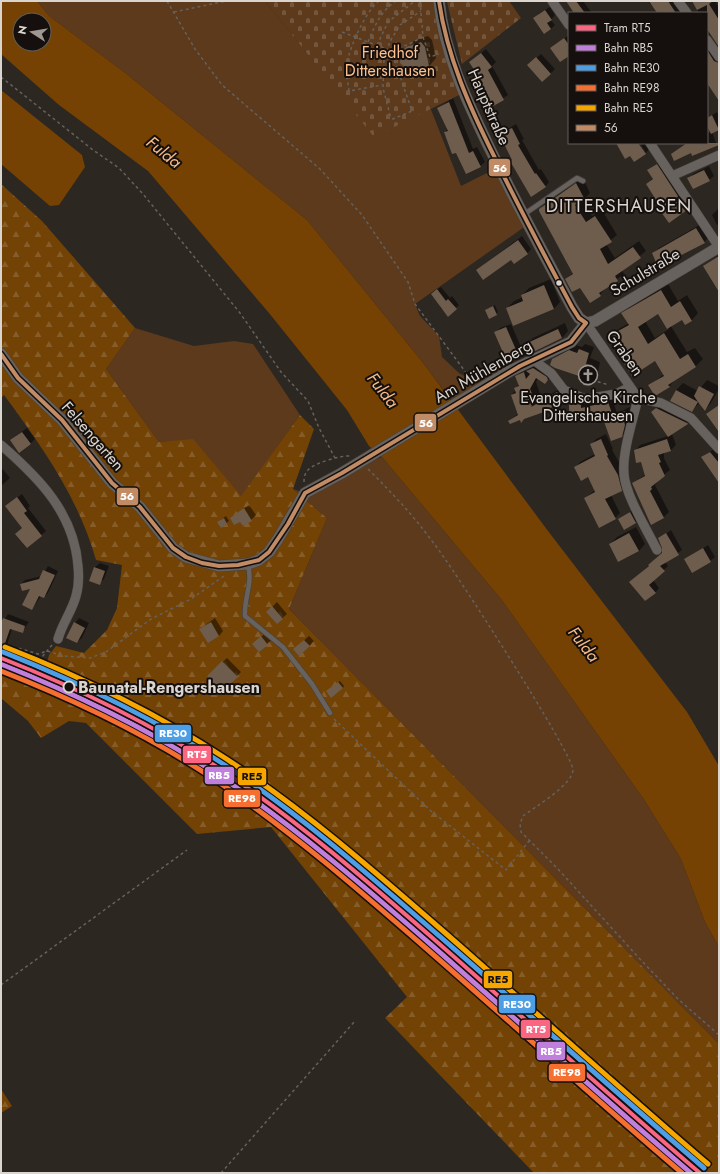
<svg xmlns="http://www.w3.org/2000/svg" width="720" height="1174" viewBox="0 0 720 1174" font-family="Jost,sans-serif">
	<defs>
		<pattern id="forest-firs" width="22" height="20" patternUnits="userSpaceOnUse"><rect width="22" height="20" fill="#734205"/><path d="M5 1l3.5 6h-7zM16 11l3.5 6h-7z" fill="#865c28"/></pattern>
		<pattern id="cemetery-stones" width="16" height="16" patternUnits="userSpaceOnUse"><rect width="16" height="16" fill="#5c3a1b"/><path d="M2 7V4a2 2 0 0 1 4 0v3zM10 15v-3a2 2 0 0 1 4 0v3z" fill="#73563b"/></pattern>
	</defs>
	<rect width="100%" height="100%" fill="#2d2722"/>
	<path fill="#5c3a1b" d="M37,1H265L374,136L430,107L461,186L497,168L527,225L415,304L420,316L439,336L442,357L459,373L472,380L499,368L507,376L455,405L424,364L307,220L124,72L49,16Z
		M135,328L194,346L234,341L253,344L300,415L241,497L193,440L159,442L106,369Z
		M382,457L501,599L643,798L681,859L705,922L719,947V1044L289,609L327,518L293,489L305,493L342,473Z"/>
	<path fill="url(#forest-firs)" d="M1,184L42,221L135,328L106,369L159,442L193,439L241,496L300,415L314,429L293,489L327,518L289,609L719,1044V1173H534L385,1018L407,997L271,827L197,834L86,723L69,721L41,738L28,721L1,698V653L46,667L49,655L56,646L84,653L107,630L117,608L122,565L96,560C79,499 42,446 4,395L1,398Z
		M1,1089L12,1106L1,1113Z"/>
	<path fill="url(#cemetery-stones)" d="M265,1H439L461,94L374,137Z
		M449,1H509L521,18L462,64L447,2Z"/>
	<path fill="#754203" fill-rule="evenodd" d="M1,1H37L49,16L124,72L307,220L424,364L548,531L687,712L719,766V947L705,922L681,859L643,798L501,599L382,457L369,446L347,410L269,313L148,171L59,105L1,54ZM20,20H44V44H20Z
		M1,90L82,155L85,167L59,205L50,206L1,164Z"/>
	<path fill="#0007" fill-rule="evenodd" d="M573,1H583L592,13H575Z
		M648,1H675L684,13H658Z
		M693,1H715L719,8V46L707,27V13H699Z
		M550,7L555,15L551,20L555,25L551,29L538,14Z
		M569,35V55L556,44Z
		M428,36L432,40L436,58L425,71L407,48L414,41Z
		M707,43L719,64V99L707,81Z
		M486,49L496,62L492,66L508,95L488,108L477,87L484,81L470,62Z
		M541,54L555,69L550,74L533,61Z
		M453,98L473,149L477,147L485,162L480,166L445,132L448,129L438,108Z
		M717,112L719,117V129L712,132L716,143L712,147L672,154L687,143H707V134L711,132L707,123V118Z
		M516,124L524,139L522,140L539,170L541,169L549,182L545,187L513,160L500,134Z
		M640,143H647L650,148L646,153Z
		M664,158L693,203L686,209L659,203L647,184L653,178L648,171Z
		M709,166L714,176L709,180L689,178L693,174Z
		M583,178L590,193L582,201L592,216L602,210L617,235L606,244L615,258L639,241L646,251L622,270L624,274L606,287L600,295L566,279L573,273L540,209L546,203Z
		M719,208V224L717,225L712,215Z
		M703,223L710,236L704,242L653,253L659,248Z
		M522,236L531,249L527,254L482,266Z
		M719,255V284L705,266Z
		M551,279L560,302L554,309L507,308L514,301L523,297L522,295L529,288Z
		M668,284L678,301L687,295L698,313L692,320L682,319L671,326L687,352L695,348L703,359L696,366L675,379L670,386L654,394L650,386L664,374L655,360L625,363L631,357L620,338L610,337L617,330L629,323L623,314L629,307ZM659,313L669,329L655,338L645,321Z
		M441,287L450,298L452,296L459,305L448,315L440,307L436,290Z
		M495,305L498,312L496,314L488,309Z
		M565,323L568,331L562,338L526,344L533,338Z
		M511,324L521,347L516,351L496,333L500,328Z
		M585,344L594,347L590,358L600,362L597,377L590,385L583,376L553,359L559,353L576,345L582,347Z
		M539,362L551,377L545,383L538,378L536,382L540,394L535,403L563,387L568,394L562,400L544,411L521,419L509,421L519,413L512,395L519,384L517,376L523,370Z
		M707,380L719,386V389L711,403L705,410L700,402L692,411L671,400L676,390L683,383L698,391Z
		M574,398L585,400V404L612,398L617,413L630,407L631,411L628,417L629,420L626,432L621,436L603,415L570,419V403Z
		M659,405L694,417L672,434L676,445L671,450L664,452V458L670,470L656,481L657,483L655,485L669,512L664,517L633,483L646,474L641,460L635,451L640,445L668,436L652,412Z
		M27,428L35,439L30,444L16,436Z
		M606,434L613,449L612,450L623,469L626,484L611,495L620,513L615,518L585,498L595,490L588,476L575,468L580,462L595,454L591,445L596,439Z
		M714,449L719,456V482L702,457Z
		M1,467L10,478L1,486Z
		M22,494L30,506L28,508L46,531L27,547L23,528L11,502Z
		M249,505L256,515L251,520L231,518Z
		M635,508L640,518L635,522L619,520Z
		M226,516L229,521L221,527L218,522Z
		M636,527L645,544L639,551L610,544L617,537Z
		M671,530L682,550L665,562L668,566L653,580L659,588L655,593L630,582L663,553V547L659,539Z
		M708,545L715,557L710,561L685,560Z
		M100,563L109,566L104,579L99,583L90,580L95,567Z
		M48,566L58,571L48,593L44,597L41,596L32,609V588L21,584L25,580L42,576Z
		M277,602L287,614L277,623L267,612Z
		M8,614L29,622L22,632L12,629L7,645L3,649L1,648V622H3Z
		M79,618L89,623L82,638L77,642L75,623Z
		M215,618L223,631L219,636L200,629Z
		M266,633L272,640L259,650L258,639Z
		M309,636L314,641L309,646L299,645Z
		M227,658L241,672L222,691L208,676Z
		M340,681L344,686L343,688L329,690Z"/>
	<path fill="#6e5d4c" d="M566,1H576L585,13H574Z
		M649,1H668L676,13H657Z
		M692,1H713L709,4L719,20V47L707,29V5L697,10Z
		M545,10L552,20L547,23L551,29L544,34L533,18Z
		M564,38L569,45V56L560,62L550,48Z
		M421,42L425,47L429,66L426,72L413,75L400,63L401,53L406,47Z
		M707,50L714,61L719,63V101L707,83Z
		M481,53L492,67L488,70L504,100L488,109L476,87L483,83L469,62Z
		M536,57L551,74L542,82L527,65Z
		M449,102L469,153L473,151L481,167L466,174L456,153L452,154L444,132L448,131L437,108Z
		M712,115L719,130L711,134L707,126V118Z
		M512,128L520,144L518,145L535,174L536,173L546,187L531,197L510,161L512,160L499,134Z
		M616,143H638L646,154L634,162L630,156L625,159Z
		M687,143H719V145L692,156L691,153L674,161L671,154Z
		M657,164L687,210L669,223L656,205L658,203L646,184L653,179L647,170Z
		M704,170L710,181L693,189L687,178Z
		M576,183L585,200L575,205L586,222L595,216L612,242L600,249L608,264L633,247L641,258L615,276L618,281L599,293L601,296L590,303L580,288L572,292L565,279L573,274L539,211V209Z
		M696,228L705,243L658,267L652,253Z
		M518,240L528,254L514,264L511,260L483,280L476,270Z
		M719,256V292L703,266Z
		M544,285L554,309L513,326L506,308L523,301L521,295Z
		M437,289L446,301L448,299L457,309L448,317L431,294Z
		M661,290L671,307L680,301L692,321L685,325L682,320L667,329L658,314L638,327L648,344L664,333L680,359L688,354L696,367L668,385L670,387L655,396L648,385L664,376L655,361L632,376L624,363L631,359L620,340L613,344L609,336L629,325L621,313Z
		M493,306L497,315L489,319L485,310Z
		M506,327L517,352L505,357L494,332Z
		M558,329L562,338L529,354L525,344Z
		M579,349L589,353L586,364L592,365L594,368L590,386L583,385L582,377L555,368L550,365L552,359L569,350L577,353Z
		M533,368L547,377L548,380L545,384L536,378L530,389L535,401L531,407L557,392L562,401L544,412L524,419L521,423L520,420L510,424L508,421L518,415L511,395L516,393L514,388L519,386L515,376L524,372L526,379L530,374L526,371Z
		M699,386L714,394L705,411L698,402L692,412L670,401L676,390L698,402L694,396Z
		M569,402L581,404V408L608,402L613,416L625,411L627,416L626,420L624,421L625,425L622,437L611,441L602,416L586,420H569Z
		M719,405V432L706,414Z
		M656,408L687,423L688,424L668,437L651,412Z
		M22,432L31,444L19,453L10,440Z
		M601,439L608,455L607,456L618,475L622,491L605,499L616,519L599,528L584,498L595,492L588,477L581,481L574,467L595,456L590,444Z
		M667,439L671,451L658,455L661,462L659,463L665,476L651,487L652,489L650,491L664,518L651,525L632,483L645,476L641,462L636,463L634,450Z
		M710,452L719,463V483L701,457Z
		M17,497L27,511L24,513L42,536L27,548L15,534L22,528L5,506Z
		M244,508L252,521L243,526L240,522L234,525L230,518Z
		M630,512L636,523L624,530L618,519Z
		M224,518L227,524L221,528L217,522Z
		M629,533L639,551L618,562L609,544Z
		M666,533L679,555L660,566L665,571L649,585L656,593L645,601L629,582L649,566L648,565L662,553V548L658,538Z
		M703,548L711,562L692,573L684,559Z
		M94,567L105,571L100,585L89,581Z
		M43,570L55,575L44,598L39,596L32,610L22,605L30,589L22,591L20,584L39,579Z
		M272,606L283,619L277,624L266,612Z
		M3,618L25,626L23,633L10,629L2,652L1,623Z
		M74,622L85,628L77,643L66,638Z
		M211,622L219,636L208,643L199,629Z
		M261,636L268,645L259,652L252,644Z
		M304,640L310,646L299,656L293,649Z
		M222,661L238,677L222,692L207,676Z
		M338,682L343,688L331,698L326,691Z"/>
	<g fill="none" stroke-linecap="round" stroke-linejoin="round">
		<defs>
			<path id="service" d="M523,215L577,178L583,181
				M248,565C253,585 244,596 245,616L283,647L312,684L330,713"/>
			<path id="minor" d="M552,1L569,25
				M678,1L687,13
				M707,40L719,57
				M650,143L719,247
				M672,176L719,155
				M586,323L638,398L661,403L691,418L719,449
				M532,359L551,373L564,390L585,399L616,394L630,387
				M638,398C633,420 622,452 624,474C625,494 647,530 657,550
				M1,445C39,478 74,513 78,566C79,576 79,586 76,596C72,611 62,624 58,639"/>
			<path id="tertiary" d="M439,1C444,53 467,101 489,147C515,201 544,254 572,307L579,318L586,323
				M586,323L595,321L719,247
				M1,354L18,378L62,420L112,483L140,507L173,548L186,557L219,566L248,564L259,560L269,552L278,539L305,493L342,473
				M510,371L571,342L586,323"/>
		</defs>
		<use href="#service" stroke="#48433f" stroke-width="6"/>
		<use href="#minor" stroke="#48433f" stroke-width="10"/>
		<use href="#tertiary" stroke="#48433f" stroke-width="12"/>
		<path stroke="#64615e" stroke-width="1.5" stroke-dasharray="3 3" stroke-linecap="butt" d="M167,1L195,49L222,85L320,169L362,215L408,282L415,304L467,374L476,377L495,367
			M379,1C365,12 351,45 347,62C345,72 348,82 349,91L382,85
			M420,1L423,37L430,57L439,54
			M174,12L226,1
			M342,32L389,50L407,45L423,37
			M368,42C375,25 381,11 396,1
			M377,45L388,22L415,1
			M389,50L393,56L412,111L393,119L390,115L383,88L384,60L389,50V43L400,25L421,11
			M1,77L93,150L119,168L143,194L240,313L281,372L308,401L319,428L335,458
			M592,380L609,385
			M368,469C391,492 413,515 432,541C451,564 573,754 573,770C572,785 535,807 523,816L520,824L521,832L558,869L639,958L678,999L719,1035
			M304,482C304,477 305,473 308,470C314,463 342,455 350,456
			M40,668L42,657L52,645
			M1,672L8,674L18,648L38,654L47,651L64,656L90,658L106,652L151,619L191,599L224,576
			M334,719L431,811L506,870L529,841
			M1,985L187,850
			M221,1173L354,1022"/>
		<use href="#service" stroke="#67625e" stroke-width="4.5"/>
		<use href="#minor" stroke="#67625e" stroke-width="9"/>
		<use href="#tertiary" stroke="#67625e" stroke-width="11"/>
		<defs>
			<path id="tertiary-bridge" d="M342,473L510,371"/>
		</defs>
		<use href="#tertiary-bridge" stroke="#48433f" stroke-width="12" stroke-linecap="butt"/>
		<use href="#tertiary-bridge" stroke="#67625e" stroke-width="11"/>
		<defs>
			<path id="bus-1" d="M439,1C447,57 470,108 495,158C519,208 546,258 572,307L579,318L586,323
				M1,354L18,378L62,420L112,483L140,507L173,548L186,557L202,563L219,566L238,565L259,560L269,552L288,524L305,493L342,473L520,366L571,342L586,323"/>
		</defs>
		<use href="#bus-1" stroke="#15100d" stroke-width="7"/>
		<use href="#bus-1" stroke="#c18c65" stroke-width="4"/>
		<defs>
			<path id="rail-1" d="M1,664C76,694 149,729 217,774C294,826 364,886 434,947C519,1022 604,1099 691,1173"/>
			<path id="rail-2" d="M3,652C80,683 154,718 223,764C300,814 370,876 439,936C528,1013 615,1092 704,1168"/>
			<path id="rail-3" d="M1,671C75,700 148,735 214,779C290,830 359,890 428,950C513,1024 596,1100 682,1173"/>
			<path id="rail-4" d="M5,647C82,677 156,713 225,758C303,809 373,870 443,931C531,1008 618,1087 708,1164"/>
		</defs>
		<use href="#rail-1" stroke="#15100d" stroke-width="8"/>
		<use href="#rail-2" stroke="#15100d" stroke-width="8"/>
		<use href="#rail-3" stroke="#15100d" stroke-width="8"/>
		<use href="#rail-4" stroke="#15100d" stroke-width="8"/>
		<use href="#rail-1" stroke="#c07fdc" stroke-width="5"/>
		<use href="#rail-2" stroke="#4d9ee5" stroke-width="5"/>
		<use href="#rail-3" stroke="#f46f30" stroke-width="5"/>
		<use href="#rail-4" stroke="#f7a600" stroke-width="5"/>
		<defs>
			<path id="tram-1" d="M1,658C77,688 151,723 220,769C297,820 367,881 436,941C524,1018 611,1097 700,1173"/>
		</defs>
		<use href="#tram-1" stroke="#15100d" stroke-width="7"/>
		<use href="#tram-1" stroke="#fa6682" stroke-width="4"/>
	</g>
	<defs>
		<symbol id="church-ring" viewBox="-11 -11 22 22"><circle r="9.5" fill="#15100d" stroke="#9e9892" stroke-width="1.5"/><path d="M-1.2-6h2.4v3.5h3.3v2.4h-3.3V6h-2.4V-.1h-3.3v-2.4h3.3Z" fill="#9e9892"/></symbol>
	</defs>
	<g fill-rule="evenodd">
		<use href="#church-ring" x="577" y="364" width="22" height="22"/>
	</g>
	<circle fill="#dbd5cf" stroke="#15100d" stroke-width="1.5" cx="559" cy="283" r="3.5"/>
	<circle fill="#15100d" stroke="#dbd5cf" stroke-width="2" cx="69" cy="687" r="5.5"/>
	<g text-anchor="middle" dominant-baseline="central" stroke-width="4" stroke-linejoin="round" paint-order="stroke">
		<g font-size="16" fill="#fdc18e" stroke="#15100d">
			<text x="390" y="52">Friedhof<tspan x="390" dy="18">Dittershausen</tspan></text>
		</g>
		<g font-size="16" fill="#dbd5cf" stroke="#15100d">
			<text transform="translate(489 107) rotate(66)">Hauptstraße</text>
			<text transform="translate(645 272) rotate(-31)">Schulstraße</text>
			<text transform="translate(625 353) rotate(55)">Graben</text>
			<text transform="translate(483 371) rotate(-30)">Am Mühlenberg</text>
			<text transform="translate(93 436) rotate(49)">Felsengarten</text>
		</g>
		<g font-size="16" fill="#dbd5cf" stroke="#15100d">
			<text x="588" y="397">Evangelische Kirche<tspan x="588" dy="18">Dittershausen</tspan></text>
		</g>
		<g font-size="16" font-weight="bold" fill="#dbd5cf" stroke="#15100d" text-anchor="start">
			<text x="78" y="687">Baunatal-Rengershausen</text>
		</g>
		<g font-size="17" font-style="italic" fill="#f6bb87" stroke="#15100d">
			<text transform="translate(164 152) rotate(39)">Fulda</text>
			<text transform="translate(383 390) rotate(52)">Fulda</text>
			<text transform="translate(584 644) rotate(52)">Fulda</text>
		</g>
		<g font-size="18" letter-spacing="1" fill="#dbd5cf" stroke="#15100d">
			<text x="619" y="206">DITTERSHAUSEN</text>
		</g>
	</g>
	<g stroke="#15100d" stroke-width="1.5">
		<rect x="488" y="158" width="23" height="19" rx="4" fill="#c18c65"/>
		<rect x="414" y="413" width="23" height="19" rx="4" fill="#c18c65"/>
		<rect x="116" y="487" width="23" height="19" rx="4" fill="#c18c65"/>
		<rect x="154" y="724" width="38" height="19" rx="4" fill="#4d9ee5"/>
		<rect x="182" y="745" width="30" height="19" rx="4" fill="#fa6682"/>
		<rect x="204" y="766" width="31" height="19" rx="4" fill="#c07fdc"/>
		<rect x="237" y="767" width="30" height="19" rx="4" fill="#f7a600"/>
		<rect x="223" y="789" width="38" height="19" rx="4" fill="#f46f30"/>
		<rect x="483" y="970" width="30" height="19" rx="4" fill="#f7a600"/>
		<rect x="498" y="994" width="38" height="20" rx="4" fill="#4d9ee5"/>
		<rect x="520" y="1019" width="31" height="20" rx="4" fill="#fa6682"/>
		<rect x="536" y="1041" width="30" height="20" rx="4" fill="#c07fdc"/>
		<rect x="548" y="1063" width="38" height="19" rx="4" fill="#f46f30"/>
	</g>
	<g font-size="11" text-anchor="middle" font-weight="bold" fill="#fff">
		<text x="500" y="172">56</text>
		<text x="426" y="427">56</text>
		<text x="127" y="500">56</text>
		<text x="173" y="737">RE30</text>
		<text x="197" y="758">RT5</text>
		<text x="219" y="779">RB5</text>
		<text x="242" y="802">RE98</text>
		<text x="517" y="1008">RE30</text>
		<text x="536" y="1033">RT5</text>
		<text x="551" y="1055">RB5</text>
		<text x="567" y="1076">RE98</text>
	</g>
	<g font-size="11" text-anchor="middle" font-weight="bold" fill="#111">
		<text x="252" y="780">RE5</text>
		<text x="498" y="983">RE5</text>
	</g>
	<rect width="720" height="1174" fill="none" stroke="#dbd5cf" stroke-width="4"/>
	<rect x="568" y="12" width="140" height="132" fill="#15100d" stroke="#645f5b"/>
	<rect x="576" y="25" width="20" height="6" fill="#fa6682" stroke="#645f5b"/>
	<text x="604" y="32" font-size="12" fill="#dbd5cf">Tram RT5</text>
	<rect x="576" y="45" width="20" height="6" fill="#c07fdc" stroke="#645f5b"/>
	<text x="604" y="52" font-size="12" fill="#dbd5cf">Bahn RB5</text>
	<rect x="576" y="65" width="20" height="6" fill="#4d9ee5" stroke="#645f5b"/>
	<text x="604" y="72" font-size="12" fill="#dbd5cf">Bahn RE30</text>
	<rect x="576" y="85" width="20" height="6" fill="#f46f30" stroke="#645f5b"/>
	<text x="604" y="92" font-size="12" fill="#dbd5cf">Bahn RE98</text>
	<rect x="576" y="105" width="20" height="6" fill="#f7a600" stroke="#645f5b"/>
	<text x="604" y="112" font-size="12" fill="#dbd5cf">Bahn RE5</text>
	<rect x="576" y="125" width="20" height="6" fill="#c18c65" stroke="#645f5b"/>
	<text x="604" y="132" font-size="12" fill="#dbd5cf">56</text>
	<g transform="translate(32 32) rotate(282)"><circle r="19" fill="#15100d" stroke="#645f5b"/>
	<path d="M0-3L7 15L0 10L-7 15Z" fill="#9e9892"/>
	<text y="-6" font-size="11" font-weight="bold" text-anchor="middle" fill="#dbd5cf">N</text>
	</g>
</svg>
